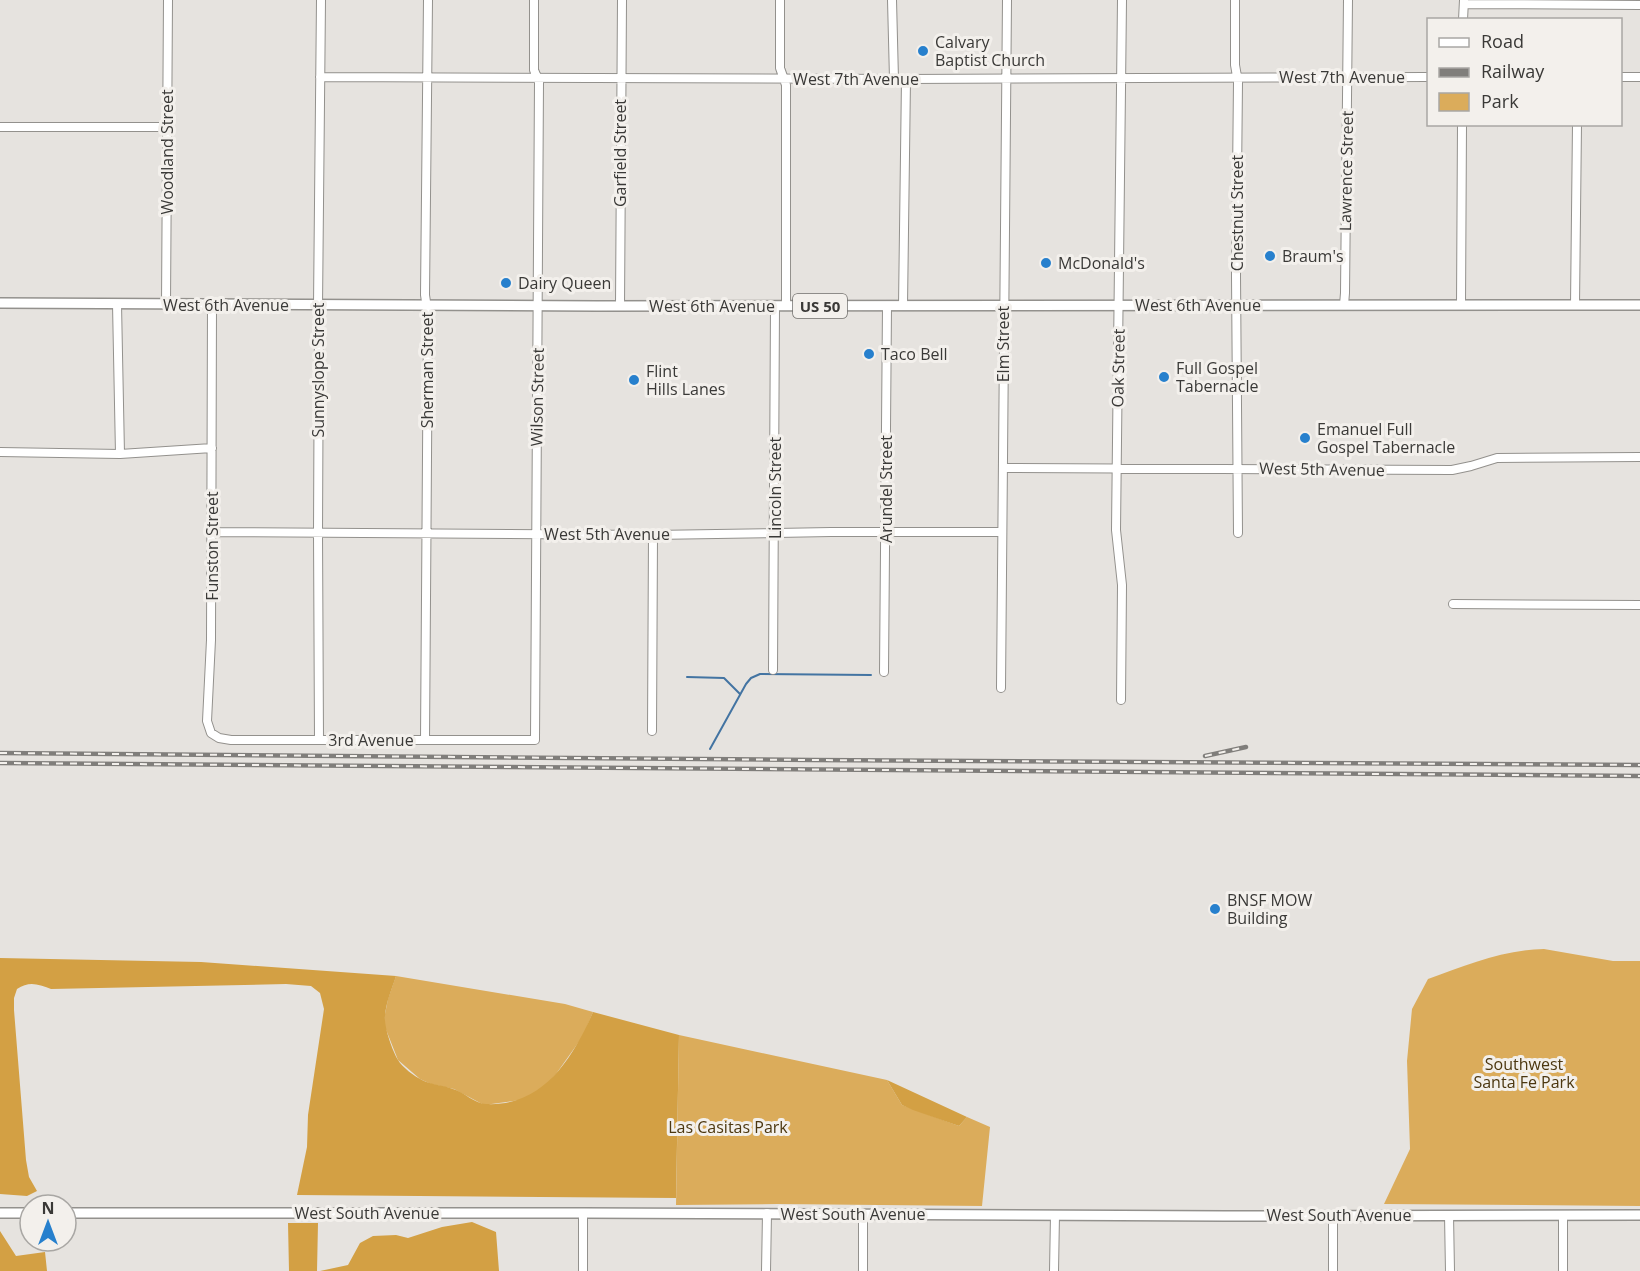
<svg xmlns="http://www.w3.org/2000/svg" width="1640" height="1271" viewBox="0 0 1640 1271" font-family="'Open Sans',sans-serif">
	<rect width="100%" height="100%" fill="#e6e3df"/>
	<path fill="#dbac5b" d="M1544,949L1613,961H1640V1206L1384,1204L1410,1149L1407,1061L1412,1009L1428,979C1467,965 1502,950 1544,949Z
		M396,976L565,1004L593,1012L583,1036L556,1074L547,1084L535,1093L520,1100L484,1105L454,1089L431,1084L420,1079L398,1060L385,1027V1014L388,999Z
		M679,1035L887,1080L902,1105L959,1126L967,1117L990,1127L982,1206L778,1204L676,1205Z"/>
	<path fill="#d3a044" d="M0,958L201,962L396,976C392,989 386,1002 385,1016C384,1027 392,1050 398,1060C402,1067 414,1076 422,1080C432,1085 443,1085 453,1089C464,1092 475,1104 486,1104C543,1107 573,1058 593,1012L679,1035L676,1198L297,1195L307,1147L308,1115L324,1009L320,993L311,986L286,984L51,989C38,984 29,981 17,989L14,998V1010L26,1160L29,1177L37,1191L27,1196L0,1194Z
		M887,1080L967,1117L959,1126L913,1110L902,1105Z
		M472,1222L496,1232L499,1271H320L348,1265L360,1243L373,1236L396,1235L408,1238L442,1227Z
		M288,1223H318L317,1271H289Z
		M0,1231L16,1256L45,1252L47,1271H0Z"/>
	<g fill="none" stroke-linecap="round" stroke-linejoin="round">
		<path stroke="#4374a2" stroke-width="2" d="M687,677L724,678L740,694
			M710,749L746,684L751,678L760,674L871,675"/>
		<defs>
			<path id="minor" d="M780,0V68L786,85V306
				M892,0L894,79
				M1235,0V65L1238,82L1236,276L1238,533
				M1464,4L1640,5
				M1463,20L1464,0
				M320,77L906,79L1428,77
				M1620,77H1640
				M0,127H167
				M117,304L120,454
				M166,304L168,0
				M212,305L211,640L207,721L211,733L219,738L231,740H535L539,82L534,70V0
				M1344,305L1345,293L1348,0
				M1461,305L1462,124
				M1575,305L1577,124
				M620,306L622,0
				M903,306L906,79
				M0,452L120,454L212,448
				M1003,468L1452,470L1471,466L1497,458L1640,457
				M212,532L653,535L831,532H1002
				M1453,604L1640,605
				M773,670L775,306
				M884,672L887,306
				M1001,688L1007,0
				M1121,700L1122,585L1116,530L1122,0
				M652,731L653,535
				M319,740L318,533L319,314L318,306L321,0
				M425,740L428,315L425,295L428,0
				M1333,1215V1271
				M1449,1215L1450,1271
				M583,1271V1213
				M766,1271L767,1213
				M863,1271V1214
				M1054,1271L1055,1215
				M1563,1271V1215"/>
			<path id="major" d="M0,303L597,306L1640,305
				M0,1213H30
				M66,1213H583L1224,1216L1640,1215"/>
		</defs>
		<use href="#minor" stroke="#93918d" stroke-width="10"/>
		<use href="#major" stroke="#93918d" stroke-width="12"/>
		<use href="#minor" stroke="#fff" stroke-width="8"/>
		<use href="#major" stroke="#fff" stroke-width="9"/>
		<defs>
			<path id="rail" d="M0,753L812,760L1640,765
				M1205,756L1246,747
				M0,763L1640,776"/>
		</defs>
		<use href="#rail" stroke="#807e7b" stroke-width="4.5"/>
		<use href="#rail" stroke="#f3f0ec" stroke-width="2" stroke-dasharray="7" stroke-linecap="butt"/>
	</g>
	<g fill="#2780cd" stroke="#f3f0ec" stroke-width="2">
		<circle cx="923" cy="51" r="6"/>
		<circle cx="1270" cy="256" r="6"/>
		<circle cx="1046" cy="263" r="6"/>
		<circle cx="506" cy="283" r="6"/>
		<circle cx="869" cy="354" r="6"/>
		<circle cx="1164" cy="377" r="6"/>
		<circle cx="634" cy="380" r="6"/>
		<circle cx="1305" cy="438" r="6"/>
		<circle cx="1215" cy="909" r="6"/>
	</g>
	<g text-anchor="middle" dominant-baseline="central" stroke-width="6" stroke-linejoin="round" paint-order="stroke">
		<rect fill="#f3f0ec" stroke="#72706d" stroke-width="1.5" x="793" y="294" width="54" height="24" rx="4.5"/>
		<g font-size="15" font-weight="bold" fill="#3a3937">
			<text x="820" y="306">US 50</text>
		</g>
		<g font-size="16" fill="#3a3937" stroke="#f3f0ec" text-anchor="start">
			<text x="935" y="42">Calvary<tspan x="935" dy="18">Baptist Church</tspan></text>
			<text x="1282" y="256">Braum's</text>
			<text x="1058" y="263">McDonald's</text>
			<text x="518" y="283">Dairy Queen</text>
			<text x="881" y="354">Taco Bell</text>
			<text x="1176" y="368">Full Gospel<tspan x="1176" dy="18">Tabernacle</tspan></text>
			<text x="646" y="371">Flint<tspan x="646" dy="18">Hills Lanes</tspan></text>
			<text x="1317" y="429">Emanuel Full<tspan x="1317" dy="18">Gospel Tabernacle</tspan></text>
			<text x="1227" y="900">BNSF MOW<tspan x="1227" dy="18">Building</tspan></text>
		</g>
		<g font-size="16" fill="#3a3937" stroke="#f3f0ec">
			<text x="1342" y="77">West 7th Avenue</text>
			<text x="856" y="79">West 7th Avenue</text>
			<text transform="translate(167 152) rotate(-90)">Woodland Street</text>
			<text transform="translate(620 153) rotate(-90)">Garfield Street</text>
			<text transform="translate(1346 171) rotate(-89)">Lawrence Street</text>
			<text transform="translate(1237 213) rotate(-90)">Chestnut Street</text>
			<text x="226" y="305">West 6th Avenue</text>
			<text x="1198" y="305">West 6th Avenue</text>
			<text x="712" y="306">West 6th Avenue</text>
			<text transform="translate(1003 344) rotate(-90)">Elm Street</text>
			<text transform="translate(1118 368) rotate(-89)">Oak Street</text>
			<text transform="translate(318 370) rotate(-90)">Sunnyslope Street</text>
			<text transform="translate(427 370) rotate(-90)">Sherman Street</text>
			<text transform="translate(537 397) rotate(-89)">Wilson Street</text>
			<text transform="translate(1322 469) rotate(1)">West 5th Avenue</text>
			<text transform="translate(775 488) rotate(-90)">Lincoln Street</text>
			<text transform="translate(886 489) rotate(-90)">Arundel Street</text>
			<text x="607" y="534">West 5th Avenue</text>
			<text transform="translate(212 546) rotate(-90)">Funston Street</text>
			<text x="371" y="740">3rd Avenue</text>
			<text x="367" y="1213">West South Avenue</text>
			<text x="853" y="1214">West South Avenue</text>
			<text x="1339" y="1215">West South Avenue</text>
		</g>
		<g font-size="16" fill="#4c3710" stroke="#f3f0ec">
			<text x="1524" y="1064">Southwest<tspan x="1524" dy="18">Santa Fe Park</tspan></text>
			<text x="728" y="1127">Las Casitas Park</text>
		</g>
	</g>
	<rect x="1427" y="18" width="195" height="108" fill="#f3f0ec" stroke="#a9a7a4" stroke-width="1.5"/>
	<rect x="1439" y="38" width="30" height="9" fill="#ffffff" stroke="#a9a7a4" stroke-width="1.5"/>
	<text x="1481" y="48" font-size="18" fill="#3a3937">Road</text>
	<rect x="1439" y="68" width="30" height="9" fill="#807e7b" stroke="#a9a7a4" stroke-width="1.5"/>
	<text x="1481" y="78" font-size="18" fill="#3a3937">Railway</text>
	<rect x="1439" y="93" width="30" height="18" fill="#dbac5b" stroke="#a9a7a4" stroke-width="1.5"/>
	<text x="1481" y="108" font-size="18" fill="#3a3937">Park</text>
	<g transform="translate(48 1223)"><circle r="28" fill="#f3f0ec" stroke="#a9a7a4" stroke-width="1.5"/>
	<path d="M0-4.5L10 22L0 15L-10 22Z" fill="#2780cd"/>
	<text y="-9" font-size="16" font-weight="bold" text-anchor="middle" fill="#3a3937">N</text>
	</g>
</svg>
